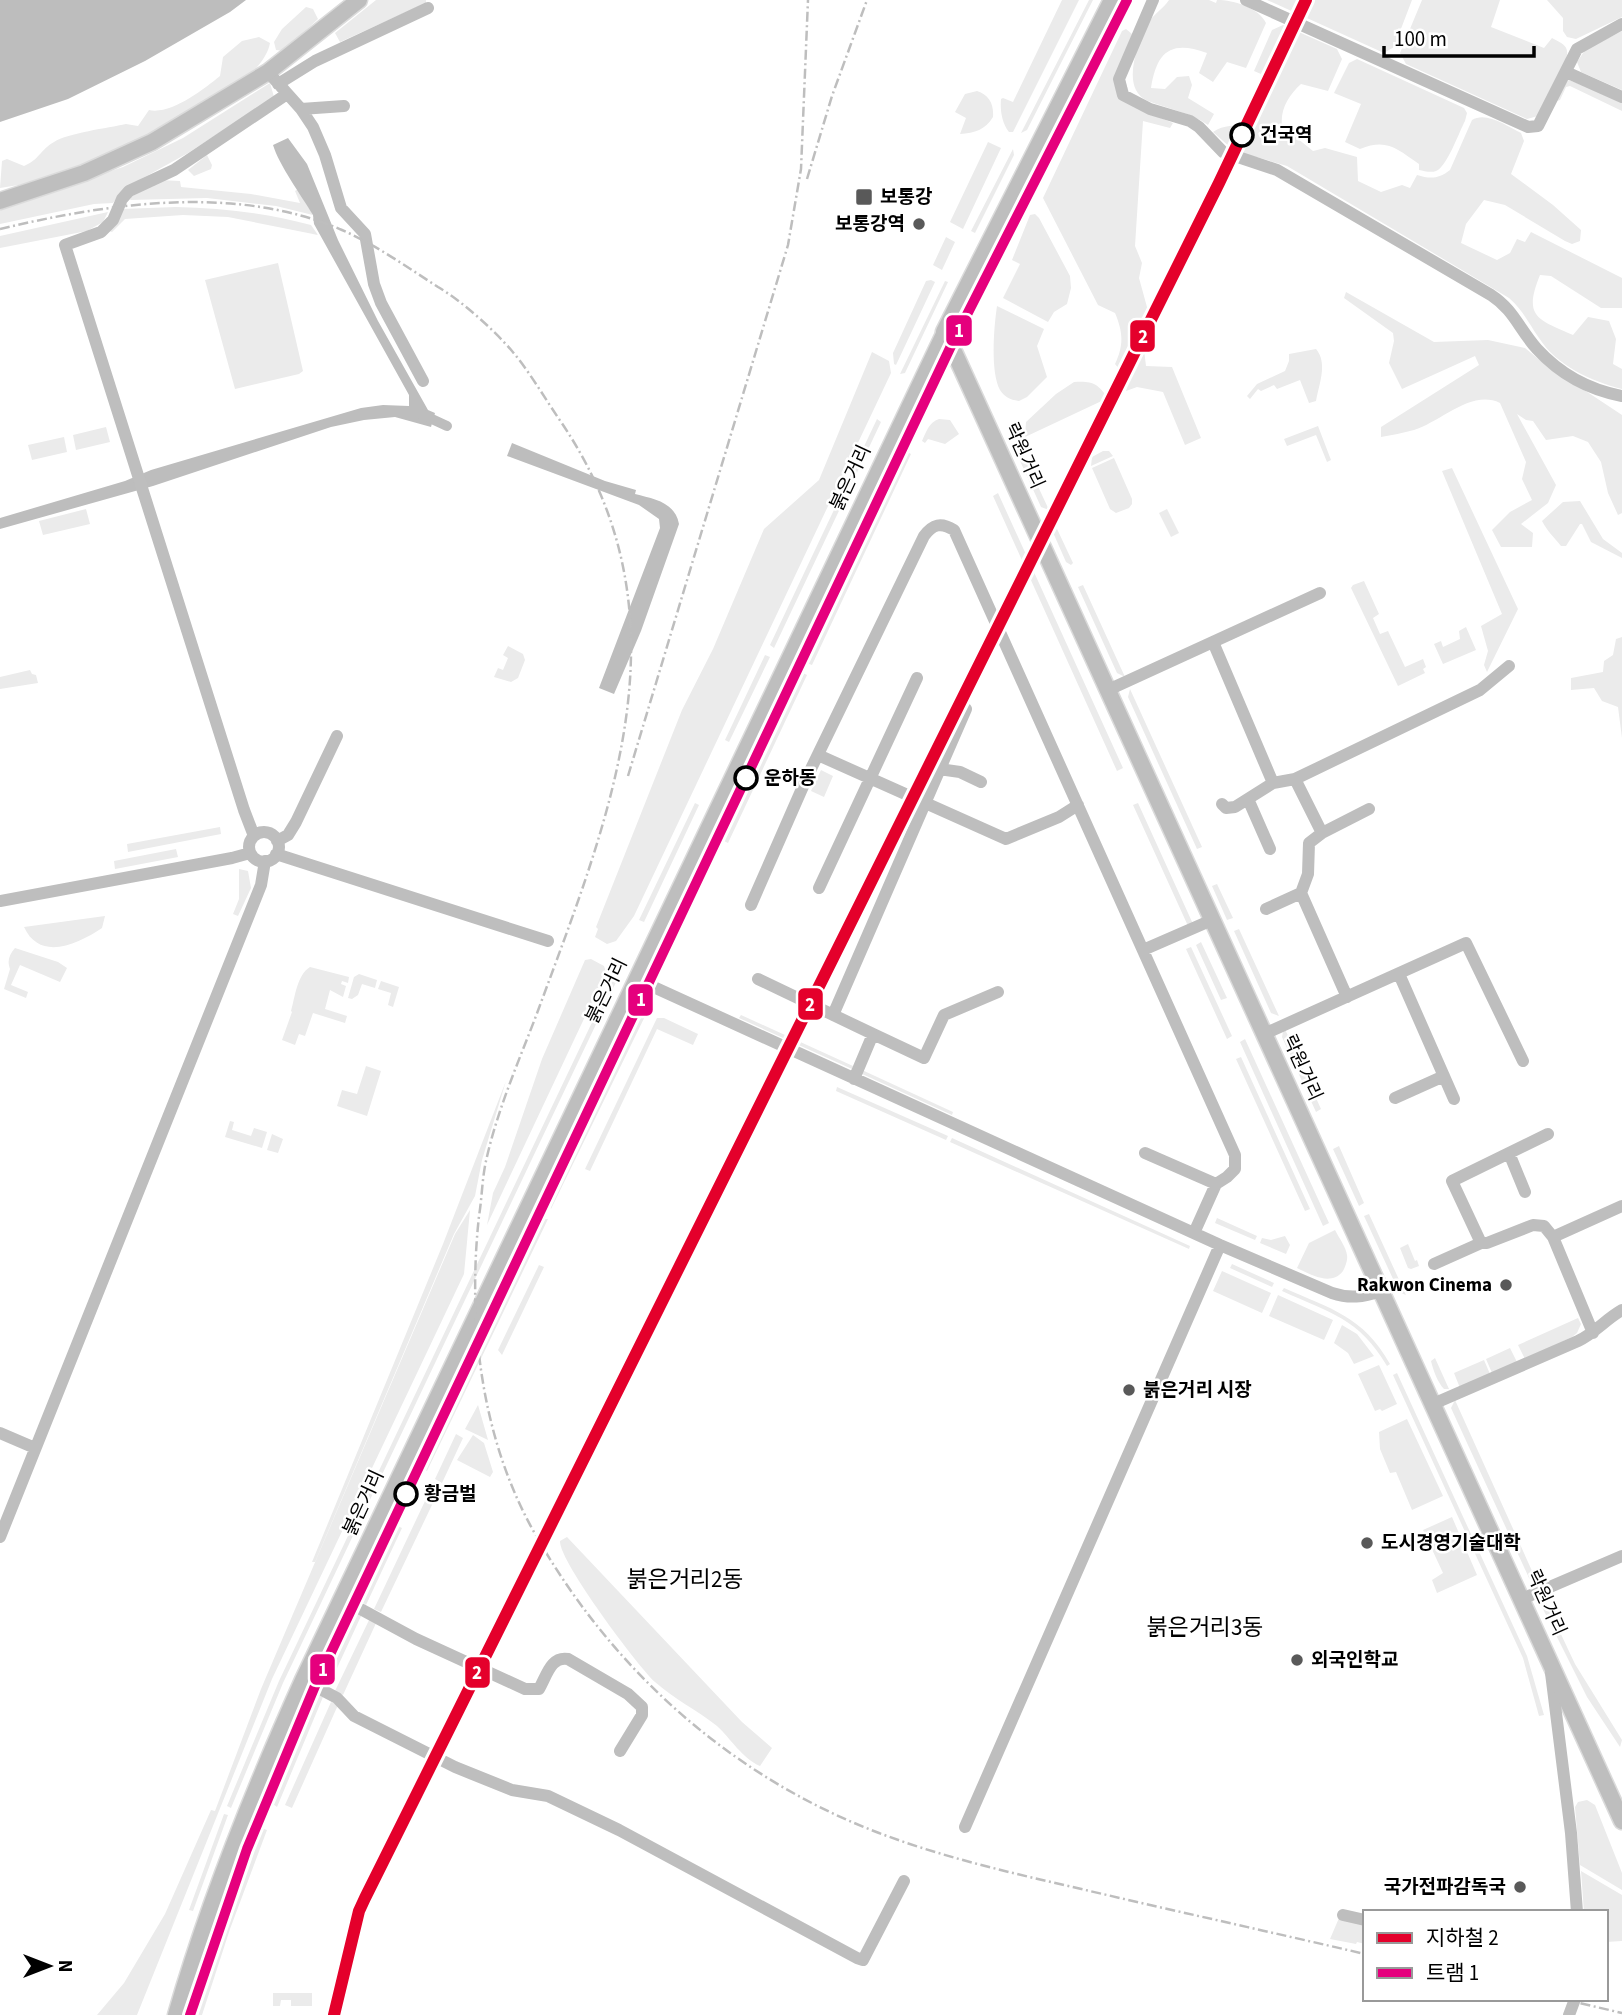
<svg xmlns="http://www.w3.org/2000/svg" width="1622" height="2015" viewBox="0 0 1622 2015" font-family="'Source Sans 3','Noto Sans KR',sans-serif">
	<rect width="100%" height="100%" fill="#fff"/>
	<path fill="#ebebeb" d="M376,0H426V3L340,42L335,33Z
		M1062,0H1079L1013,132H1009C1002,123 1000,111 1001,99L1003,98L1013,102Z
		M1089,0H1093L1027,130L1021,133Z
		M1169,0H1209L1216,3L1217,0C1234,0 1259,8 1266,23L1246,68L1227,62L1213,82L1199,73L1207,53C1171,40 1157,51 1151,88L1165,89L1177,77L1189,76L1192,85L1188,98L1214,114L1208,125C1190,112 1168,109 1148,101C1120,89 1137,45 1148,24C1153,14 1163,9 1169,0Z
		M1267,0H1412L1394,47L1384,53Z
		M1422,0H1500L1491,27L1544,48L1552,38C1563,44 1570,46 1566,59L1538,116L1527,119L1406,64L1400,53Z
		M1547,0H1622V17L1576,39L1567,37L1563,31V18Z
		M306,7L313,9L318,19L284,51L276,50L274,42L282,29Z
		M1283,25L1337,49L1342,59L1328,91L1301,84C1289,95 1280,109 1282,126L1313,151L1325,148L1357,157L1358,181L1381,192L1402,185L1410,188L1417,175C1430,179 1439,179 1450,170L1472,120C1486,111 1507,126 1521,133L1524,141L1511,174L1553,205L1581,230L1580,241L1572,244L1565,241L1505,205L1484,200L1466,224L1461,243L1497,260L1510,253L1517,239L1525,242L1531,232L1622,278V308H1601L1551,276L1540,275C1523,317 1537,319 1573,335L1588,317L1609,321L1616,339L1613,364L1622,369V389C1591,381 1557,366 1539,338C1529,324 1523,310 1509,298L1287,166L1257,157L1240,156L1213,132C1224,124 1235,127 1246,123C1262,116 1268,94 1275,80L1254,71L1272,30Z
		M1126,29L1132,34L1120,66L1134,107L1173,123L1170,128L1143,121L1135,246L1142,263L1139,278L1150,318L1142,333L1146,366L1172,367L1201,438L1185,445L1163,392L1137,387L1126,391L1128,380L1115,364C1124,345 1123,332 1115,313L1098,305L1043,198L1122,31Z
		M1622,31V90L1581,72L1577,62L1585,50Z
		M259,37L270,43C261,98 88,166 37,181C25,184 12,186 0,188L2,161L7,159L24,166C39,160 40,150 54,142C68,133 108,128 126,124L138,126L149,110C171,115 204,89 220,76L223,57L242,41Z
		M1357,59L1464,108L1467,113L1465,121C1459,132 1447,167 1436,171C1431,173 1424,171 1419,170V164C1397,149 1387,138 1360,149L1345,142L1361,104L1334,93L1349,63Z
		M1569,80L1622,101V111L1570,86L1566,87L1560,100L1557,101L1565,82Z
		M270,83L274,97L188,153L125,188L113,203L94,204L0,224V207L123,167L183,138Z
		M977,91C989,95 994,104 993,117C985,130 975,133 960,134L966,118L955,112L965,94Z
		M988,142L1001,148L963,229L950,222Z
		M1013,149L1014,155L975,233L971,231Z
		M207,155L212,165L211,169L194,176L188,170Z
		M159,180L180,181L181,187L251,194L300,203L295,191L298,189L313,215L276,206L207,198L130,200L131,197Z
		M176,207C223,208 266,213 311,225L318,235L228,217L183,215L125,219L112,232L109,231L121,209Z
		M108,212L103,222L87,231L0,248V236Z
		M1035,214L1039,218L1070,276L1071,288L1067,304L1054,312L1048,322L1003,298L1020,264L1012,260L1030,215Z
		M946,237L955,242L942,270L933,265Z
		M278,263L303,371L299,374L235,389L205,280Z
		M931,280L935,282L896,365L894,364L893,353L926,281Z
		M945,281L948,282L905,373L900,374Z
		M1346,292L1434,342L1488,340L1525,348L1542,362L1622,415V513L1618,515L1608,493L1601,462L1588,442L1573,436L1546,440L1533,421L1526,420L1517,414L1556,485L1548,503L1521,524L1533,533L1532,547H1501L1492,530L1510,512L1532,500L1522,479L1526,462L1500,403C1471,389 1441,422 1414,430C1403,433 1392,435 1381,437V427L1479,365L1475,356L1402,389L1389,363L1394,341L1393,333L1344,298Z
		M997,306L1044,329L1037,346L1047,377L1027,397L1019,401C1011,400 1004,397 1000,390C990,372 994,326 997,306Z
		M1316,349C1328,363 1319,384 1316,401L1309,403L1300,380L1277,389L1274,385L1261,391L1258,389L1250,399L1247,396L1257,384L1285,371L1289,361V354Z
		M872,352L889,361L891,373L634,916L616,941L607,944L595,937L598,929L596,927L682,710L713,649L764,529L819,480Z
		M1074,382C1093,381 1097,383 1108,398L1025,437L1026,422L1056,394Z
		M877,419L881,422L774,648L770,645Z
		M939,419L950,420L959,434L945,444L928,439L925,443L922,441C926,432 929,422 939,419Z
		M1318,426L1331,460L1327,462L1316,435L1287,446L1284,439Z
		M106,427L110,442L76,450L73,435Z
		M64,437L67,452L32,460L28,445Z
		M904,450L911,454L812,665L804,662Z
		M1021,450L1049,510L1041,507L1016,452Z
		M1103,451H1109L1113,456L1091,466L1092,457Z
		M1114,458L1132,499V504L1129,508L1116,513L1110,509L1092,468Z
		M1452,468L1518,609L1487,672L1484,665L1488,651L1481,626L1502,614L1442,471Z
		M998,493L1123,768L1117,771L993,496Z
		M1580,501L1603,539L1622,553V558L1591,542L1582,524H1580L1566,546H1561C1554,537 1547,531 1542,521L1563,502Z
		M86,509L90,524L43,535L39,521Z
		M1167,509L1179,533L1171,537L1159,513Z
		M1051,516L1073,563L1071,565L1066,562L1048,521V518Z
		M1364,581L1379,614L1373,618L1380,634L1388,631L1405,667L1423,659L1426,667L1423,669L1425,673L1398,686L1351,588L1353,585Z
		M1083,585L1125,677L1117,673L1078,587Z
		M1466,627L1476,650L1443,664L1434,644L1441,641L1443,647L1460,639L1459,631Z
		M1622,637V738L1618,707L1602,701L1594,688L1571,690V678L1603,672L1604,661L1613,655L1616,639Z
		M508,646L523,654L525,660L518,678L511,682L494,677L498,668L503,670L508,658L503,655Z
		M765,655L770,657L729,742L725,740Z
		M30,670L32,674L36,675L38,683L0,689V677Z
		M799,671L807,675L728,843L720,839Z
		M1130,689L1202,847L1197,849L1128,697Z
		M821,770L833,776L824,797L811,791Z
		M695,803L699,805L644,922L639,920Z
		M1138,803L1193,924L1188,926L1133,805Z
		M220,827L221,834L128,852L127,844Z
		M176,849L178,857L115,869L114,861Z
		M239,869L248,871L251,888L238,916L233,914L239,899Z
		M1217,884L1233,918L1227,920L1212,886Z
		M105,916L102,928C78,944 40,962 24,927Z
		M1239,929L1279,1016L1271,1013L1234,931Z
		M1201,942L1227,998L1221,1000L1196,945Z
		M1191,947L1232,1036L1227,1039L1186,949Z
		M15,948L58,962L67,968L60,982L20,965L11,985L28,992L26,998L4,989L10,969C7,961 9,955 15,948Z
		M591,959L604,966L606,972L487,1225L493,1193L505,1167L542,1059L585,960Z
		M310,967L349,977L348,983L342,981L341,984L346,986L343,997L330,990L325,1009L347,1016L345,1023L313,1013L305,1036L299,1034L295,1045L282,1040L292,1012L291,1011C295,997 297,975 310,967Z
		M359,974L377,980L375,988L362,984L358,995L352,999L348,998L354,977Z
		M614,976L618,978L283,1683L231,1808L227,1806L279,1681Z
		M381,981L399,987L393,1007L388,1005L391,993L378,989Z
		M651,1004L551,1209L548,1204V1197L639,1011Z
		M741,1015L853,1066L852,1069L739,1018Z
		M657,1018H664L698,1034L693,1045L657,1029L590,1171L585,1169Z
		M1284,1027L1321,1109L1316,1112L1282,1037Z
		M1245,1039L1329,1223L1323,1226L1240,1042Z
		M1241,1057L1310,1209L1305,1211L1236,1059Z
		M366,1066L381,1071L367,1116L337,1106L342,1090L357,1094Z
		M862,1070L953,1112L952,1115L860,1073Z
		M506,1081L482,1160L475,1196L454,1234L315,1562H312L443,1244Z
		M837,1087L948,1136L946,1140L836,1091Z
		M230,1121L234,1122L232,1130L251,1136L254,1128L267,1132L262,1148L225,1137Z
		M272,1134L283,1139L278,1153L267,1150Z
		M952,1138L1190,1246L1189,1249L950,1142Z
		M1339,1146L1364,1203L1359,1206L1333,1149Z
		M470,1210L464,1274L272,1679L137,2015H97L124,1983L165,1914L211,1810L215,1811L261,1689L455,1234Z
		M1369,1214L1406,1295L1399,1292L1364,1216Z
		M1217,1218L1257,1236L1255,1240L1215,1223Z
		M542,1219H548L427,1471L419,1467L537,1223Z
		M1335,1230C1339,1238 1346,1247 1347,1255C1348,1260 1345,1267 1343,1271C1331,1287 1310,1274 1297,1268L1309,1243Z
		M1285,1236L1290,1245L1286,1254L1260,1243L1262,1238L1271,1240Z
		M1408,1244L1415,1261L1417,1260L1419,1266L1411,1269L1408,1268L1400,1248Z
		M1232,1264L1274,1283L1272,1287L1230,1268Z
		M539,1265L544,1267L502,1355L498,1350Z
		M1222,1271L1271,1293L1262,1313L1213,1291Z
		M1284,1288C1331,1309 1363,1316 1390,1364L1387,1366C1359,1318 1330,1313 1282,1291Z
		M1278,1295L1333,1320L1324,1340L1269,1316Z
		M1578,1318L1581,1324L1577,1333L1572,1337L1525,1359L1518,1345Z
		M1342,1325L1357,1334L1374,1356L1354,1364L1348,1353L1334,1343Z
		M1510,1348L1517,1362L1492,1373L1486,1359Z
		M1435,1358L1449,1389H1444C1438,1383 1433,1370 1431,1361Z
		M1484,1360L1490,1374L1460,1388L1454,1373Z
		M1379,1365L1397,1404L1382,1411L1380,1409L1375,1411L1358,1374Z
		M1397,1373L1527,1656L1544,1715L1539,1716L1523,1658L1393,1375Z
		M1455,1400L1537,1582L1529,1578L1451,1408Z
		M478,1405L488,1440L465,1429Z
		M1407,1419L1443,1496L1412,1510L1396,1472L1390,1473L1380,1449L1379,1432Z
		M456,1434L463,1438L442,1483L435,1479Z
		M473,1435L484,1443L493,1472L490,1477L457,1460Z
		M434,1482L441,1486L381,1612L374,1609Z
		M1452,1517L1477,1575L1437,1593L1432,1580L1443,1573L1423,1530Z
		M393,1524L402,1528L366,1605L361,1601L360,1594Z
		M567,1537L742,1722L772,1748L760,1766C742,1758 731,1739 717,1726C697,1710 674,1699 655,1682C637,1665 559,1561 560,1541Z
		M1543,1596L1575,1664L1622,1740L1620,1747L1587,1697L1540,1603Z
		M356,1612L362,1614L332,1679L326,1675V1668L350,1616Z
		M370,1618L377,1621L343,1695L335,1691Z
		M314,1693L323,1697L277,1807L273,1804L270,1796Z
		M331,1702L338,1705L292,1808L285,1805Z
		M1587,1800L1595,1805L1622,1873V1890L1580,1865L1575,1807L1578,1802Z
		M224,1814L228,1815L193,1911L189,1910Z
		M258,1827L267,1830L230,1929L202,2015H193L221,1926Z
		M1581,1871L1622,1895V1941L1606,1942V1912H1584Z
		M1339,1918L1365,1923V1944L1357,1942L1356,1944L1330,1939Z
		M312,1993V2006H291V2000H281L280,2006H273V1993Z"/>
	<path fill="#bdbdbd" d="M0,0H246L230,12L145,61L68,99L0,122Z
		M288,138L307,164L338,240L378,321L428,410L435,413L431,427L395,417L364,420L331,427L153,486L0,529V518L125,481L151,470L361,408L383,405L409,406V395L314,224L313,215C301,195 279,165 273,145Z
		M512,443L605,481L636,490L635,494C654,499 675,502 679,524L641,631L614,694L599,688L660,528L659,519L639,505L507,456Z"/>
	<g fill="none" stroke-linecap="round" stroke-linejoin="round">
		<path stroke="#bdbdbd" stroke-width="10" d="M421,414L447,426"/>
		<defs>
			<path id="major" d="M0,201L84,173L152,142L268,72L359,0
				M945,332L1622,1821
				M176,2015C209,1900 254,1789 303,1680L945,332"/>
			<path id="highway" d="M945,332L1113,0"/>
		</defs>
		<use href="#major" stroke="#dbdbdb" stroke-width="19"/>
		<use href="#highway" stroke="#dbdbdb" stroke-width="21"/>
		<path stroke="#bebebe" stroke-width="12" d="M1153,0L1119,79L1123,95L1150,109L1190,121L1199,127L1223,152L1277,170L1491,295C1514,310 1519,329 1537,349C1560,374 1590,390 1622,396
			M1246,0L1528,127L1538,126L1577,49L1622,24
			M268,72L301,109L313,127L325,155L341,208L365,234L374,284L381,303L423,381
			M1566,72L1622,97
			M278,84L315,61L428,8
			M301,109L344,106
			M1213,642L1273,783
			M1108,690L1320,593
			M818,755L1006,839L1059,817L1078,805
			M939,769L960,772L981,782
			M1295,779L1322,833
			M1248,799L1270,849
			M1222,804L1226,808L1235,807L1273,783L1295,779L1480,690L1509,666
			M249 847a15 15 0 1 1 30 0a15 15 0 1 1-30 0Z
			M254,836L244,810L65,245L101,232L113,220L122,199L129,191L174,170L287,94
			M277,841L288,835L296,822L337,736
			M276,854L548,941
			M819,888L917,678
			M1301,893L1347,997
			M0,901L232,858L250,853
			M751,905L808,775L924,536C933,524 941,522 954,530L1235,1155V1169L1227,1177L1216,1184L1194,1233
			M1266,909L1301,893L1308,874L1309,843L1322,833L1369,809
			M1143,950L1212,920
			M1399,974L1454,1099
			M636,979L1220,1245L1332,1293C1350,1299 1363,1297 1381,1291
			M758,979L873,1034L854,1079
			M833,1015L966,709
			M873,1034L924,1058L944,1015L998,992
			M1264,1034L1466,943L1523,1061
			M1395,1098L1444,1076
			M1145,1153L1216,1184
			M1509,1153L1525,1192
			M1481,1243L1452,1181L1548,1134
			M1434,1264L1481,1243H1487L1533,1225L1544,1226L1553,1237
			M1593,1333L1553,1237L1622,1206
			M1433,1404L1578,1341C1595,1333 1606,1319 1622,1310
			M0,1433L35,1448
			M0,1537L261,885L265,861
			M342,1599L416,1639L525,1689H539C547,1675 551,1656 568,1659L628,1694L642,1707V1715L620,1751
			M1522,1599L1622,1556
			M1551,1673L1571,1833L1577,1912
			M303,1680L337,1698L354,1716L455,1767L512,1790L548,1796L619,1830L857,1958L863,1960L904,1881
			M965,1827L1220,1245
			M1343,1915L1365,1920
			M1569,2015L1575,1999"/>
		<use href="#major" stroke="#bebebe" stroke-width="16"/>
		<use href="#highway" stroke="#bebebe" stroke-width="18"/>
		<path stroke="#bebebe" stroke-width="2.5" stroke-dasharray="10 3.5 2 3.5" stroke-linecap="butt" d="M807,179L832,96L867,0
			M0,229C109,203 236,184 342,230C376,245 407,267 438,287C463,302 493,329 512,351C529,371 544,397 559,419C695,617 610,815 536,1016C518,1063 497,1111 486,1161C482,1179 482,1198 479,1216C467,1325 482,1444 538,1539C615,1673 734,1778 879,1833C953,1861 1030,1877 1107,1895C1193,1915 1279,1934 1365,1954
			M628,776L788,245L801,169L808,0
			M1562,1999L1622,2013"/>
		<defs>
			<path id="tram-1" d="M190,2015L247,1849L315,1686L951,346L1127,0"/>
		</defs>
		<use href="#tram-1" stroke="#fff" stroke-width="16"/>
		<use href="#tram-1" stroke="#e5007d" stroke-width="10"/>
		<defs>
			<path id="metro-1" d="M334,2015L359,1911L365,1898L1219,183L1306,0"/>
		</defs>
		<use href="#metro-1" stroke="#fff" stroke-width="18"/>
		<use href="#metro-1" stroke="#e4002b" stroke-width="12"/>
	</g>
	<g fill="#fff" stroke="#000" stroke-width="3.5">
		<circle cx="1242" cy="135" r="11"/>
		<circle cx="746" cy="778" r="11"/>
		<circle cx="406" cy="1494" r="11"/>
	</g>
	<g fill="#595959" stroke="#fff" stroke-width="2.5">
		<rect x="855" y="188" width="18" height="18" rx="3.5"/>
		<circle cx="919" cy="224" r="7"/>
		<circle cx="1506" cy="1285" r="7"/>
		<circle cx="1129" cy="1390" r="7"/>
		<circle cx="1367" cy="1543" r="7"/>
		<circle cx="1297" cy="1660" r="7"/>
		<circle cx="1520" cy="1887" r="7"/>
	</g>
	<g text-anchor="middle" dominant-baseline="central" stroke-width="5" stroke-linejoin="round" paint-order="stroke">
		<g font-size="19" font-weight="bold" fill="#000" stroke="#fff" text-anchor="start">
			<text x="1260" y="135">건국역</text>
			<text x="764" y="778">운하동</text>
			<text x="424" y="1494">황금벌</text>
		</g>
		<g font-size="19" font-weight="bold" fill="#000" stroke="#fff" text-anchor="start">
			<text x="880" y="197">보통강</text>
			<text x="905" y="224" text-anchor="end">보통강역</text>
			<text x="1492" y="1285" text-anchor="end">Rakwon Cinema</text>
			<text x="1143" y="1390">붉은거리 시장</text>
			<text x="1381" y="1543">도시경영기술대학</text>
			<text x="1311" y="1660">외국인학교</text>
			<text x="1506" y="1887" text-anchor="end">국가전파감독국</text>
		</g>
		<g font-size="19" fill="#000" stroke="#fff">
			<text transform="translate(1024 456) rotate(66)">락원거리</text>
			<text transform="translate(851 478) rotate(-65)">붉은거리</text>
			<text transform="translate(607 991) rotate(-64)">붉은거리</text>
			<text transform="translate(1302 1068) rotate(66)">락원거리</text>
			<text transform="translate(364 1503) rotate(-65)">붉은거리</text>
			<text transform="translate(1546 1603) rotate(66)">락원거리</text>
		</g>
		<g font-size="23" fill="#000" stroke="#fff">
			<text x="685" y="1579">붉은거리2동</text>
			<text x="1205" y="1627">붉은거리3동</text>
		</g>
	</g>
	<g stroke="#fff" stroke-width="2.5">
		<rect x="945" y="314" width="28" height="33" rx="7" fill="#e5007d"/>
		<rect x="1129" y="319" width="27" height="34" rx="7" fill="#e4002b"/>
		<rect x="627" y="983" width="27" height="34" rx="7" fill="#e5007d"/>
		<rect x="797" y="987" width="27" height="34" rx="7" fill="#e4002b"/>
		<rect x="309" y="1653" width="27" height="33" rx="7" fill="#e5007d"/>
		<rect x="464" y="1656" width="27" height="33" rx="7" fill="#e4002b"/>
	</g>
	<g font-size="19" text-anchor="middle" font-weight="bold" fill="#fff">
		<text x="959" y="337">1</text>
		<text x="1143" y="343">2</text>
		<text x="641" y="1006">1</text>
		<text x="810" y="1011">2</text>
		<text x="323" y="1676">1</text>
		<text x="477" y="1679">2</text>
	</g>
	<rect x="1363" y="1910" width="245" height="91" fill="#ffffff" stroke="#999999" stroke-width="2"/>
	<rect x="1377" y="1933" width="35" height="10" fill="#e4002b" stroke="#999999" stroke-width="2"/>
	<text x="1426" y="1945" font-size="21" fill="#000000">지하철 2</text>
	<rect x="1377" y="1968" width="35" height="10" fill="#e5007d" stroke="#999999" stroke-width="2"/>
	<text x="1426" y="1980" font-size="21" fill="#000000">트램 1</text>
	<g transform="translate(49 1966) rotate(90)" stroke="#ffffff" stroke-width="5" paint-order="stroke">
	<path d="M0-5L12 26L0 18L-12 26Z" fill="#000000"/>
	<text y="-10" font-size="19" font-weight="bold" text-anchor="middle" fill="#000000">N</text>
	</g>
	<path d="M1384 46v10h150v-10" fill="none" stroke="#000000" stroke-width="3.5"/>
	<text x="1394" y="46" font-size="21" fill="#000000" stroke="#ffffff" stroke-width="5" paint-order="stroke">100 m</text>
</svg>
